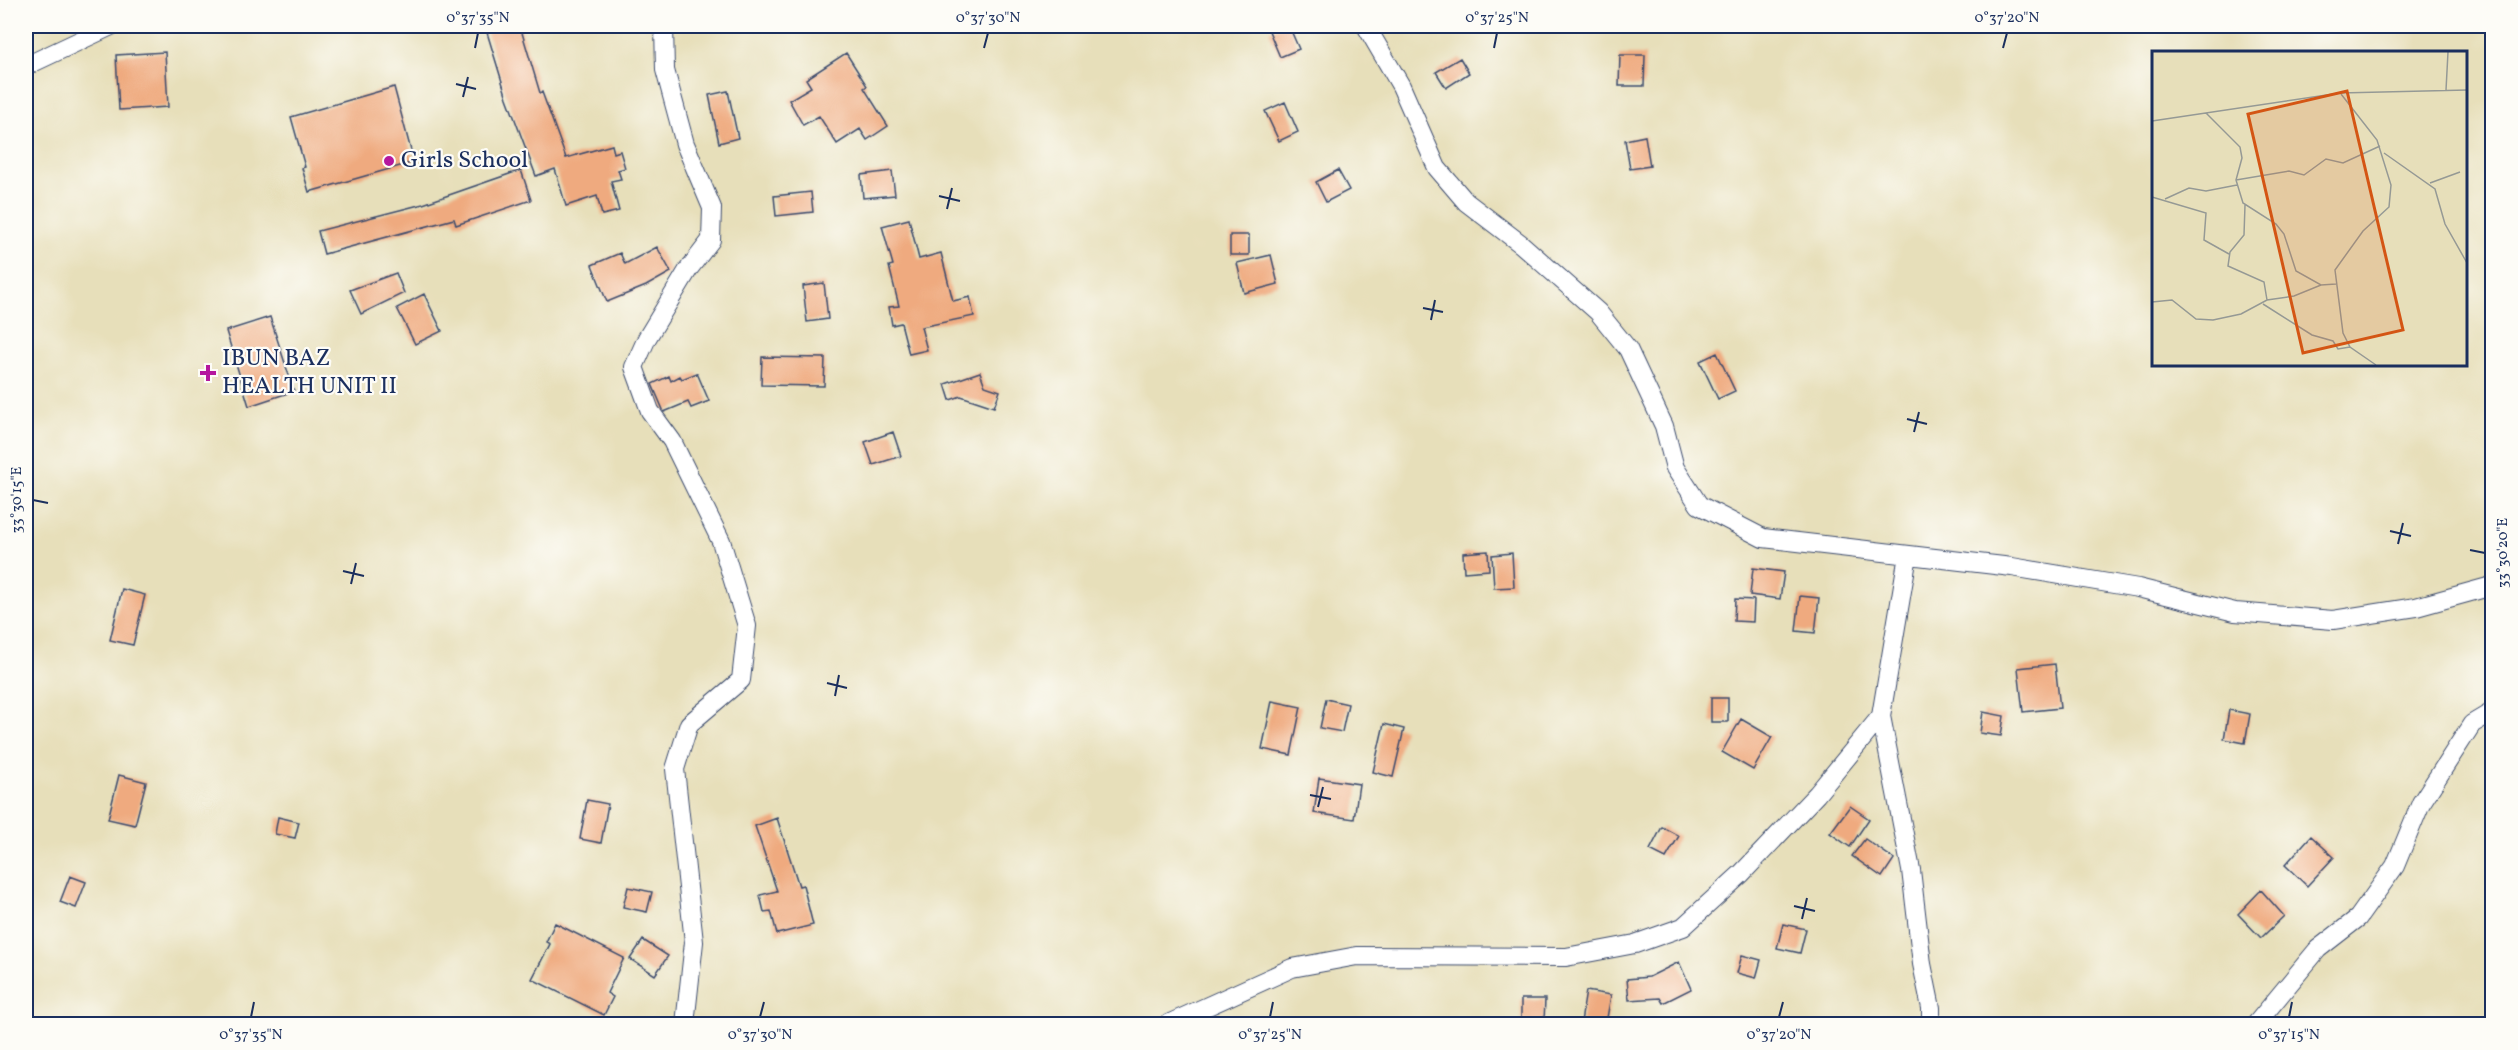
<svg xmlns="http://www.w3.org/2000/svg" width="2518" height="1050" viewBox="0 0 2518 1050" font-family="Vollkorn,serif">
	<rect width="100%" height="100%" fill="#fdfcf7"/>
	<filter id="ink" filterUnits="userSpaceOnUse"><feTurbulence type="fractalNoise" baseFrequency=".0167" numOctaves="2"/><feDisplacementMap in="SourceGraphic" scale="12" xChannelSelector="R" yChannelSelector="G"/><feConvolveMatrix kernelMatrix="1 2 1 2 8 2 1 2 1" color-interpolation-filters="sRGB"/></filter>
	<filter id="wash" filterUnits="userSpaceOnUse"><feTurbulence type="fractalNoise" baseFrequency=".008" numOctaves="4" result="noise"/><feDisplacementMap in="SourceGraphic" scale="24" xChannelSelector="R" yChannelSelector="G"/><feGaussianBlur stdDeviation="1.35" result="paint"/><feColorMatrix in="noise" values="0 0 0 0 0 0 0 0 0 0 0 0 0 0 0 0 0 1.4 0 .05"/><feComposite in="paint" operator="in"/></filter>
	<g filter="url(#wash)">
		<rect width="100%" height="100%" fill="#e7dfba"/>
		<g id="blocks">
			<path fill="#efaa7f" d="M485,26H520L540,93L542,92L566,158L612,145L614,153L620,151L625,168L618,170L621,179L611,181L619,211L602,215L597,196L566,206L555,169L536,176L507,98Z
				M1282,26H1289L1299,49L1280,57L1269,31Z
				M165,52L168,107L119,110L116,55Z
				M846,53L867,86L864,88L888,126L867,140L860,129L837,144L819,116L803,125L789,100L811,87L806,79Z
				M1620,55H1645L1644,86H1619Z
				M1460,58L1469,73L1446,88L1436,72Z
				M394,87L414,162L309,192L302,168L305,167L291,117Z
				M728,91L738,138L719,143L709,95Z
				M1285,102L1298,132L1279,141L1265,111Z
				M1645,136L1650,166L1630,169L1625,140Z
				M521,170L531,200L456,225L454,219L324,254L318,231L423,204Z
				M1338,170L1349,190L1326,202L1316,182Z
				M892,171L895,195L863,198L861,175Z
				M811,192L813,212L776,216L774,196Z
				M909,219L919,259L941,253L953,301L970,297L974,316L921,327L927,350L909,354L901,323L892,325L889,307L899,306L889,266L893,265L882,226Z
				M1230,235H1249V255H1230Z
				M657,247L671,272L646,286L607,302L592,265L620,253L625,264Z
				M1271,255L1278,284L1244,293L1237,263Z
				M396,273L404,293L361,314L350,290Z
				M824,283L828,319L807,322L803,286Z
				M424,294L442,331L415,344L397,308Z
				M270,317L294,391L249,406L226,331Z
				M1717,353L1735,391L1718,399L1700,361Z
				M762,357L825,358L824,386L761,385Z
				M980,372L985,386L1000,391L994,407L961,396L950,400L945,384Z
				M697,373L709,401L691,408L688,402L664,412L652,384L669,376L671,381L680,376L682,379Z
				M893,432L901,456L873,465L865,442Z
				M1488,551L1489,570L1464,572L1463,553Z
				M1512,553L1514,587L1494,588L1492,555Z
				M1753,568L1784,572L1780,599L1750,595Z
				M122,589L145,595L133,645L110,640Z
				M1800,596L1819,598L1815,633L1796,631Z
				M1735,599L1754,600L1753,622L1734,621Z
				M2055,664L2060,708L2023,712L2018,668Z
				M1711,698H1728V722H1711Z
				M1326,699L1348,704L1342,732L1320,728Z
				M1272,701L1301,707L1291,755L1262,749Z
				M2229,710L2250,714L2245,743L2224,739Z
				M1983,712L2004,716L2001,736L1980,733Z
				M1741,719L1772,737L1753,770L1722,752Z
				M1384,724L1404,729L1393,777L1373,772Z
				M119,775L146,782L135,825L108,819Z
				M1319,778L1359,784L1354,819L1314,813Z
				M587,800L608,804L601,843L580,839Z
				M1850,806L1869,819L1850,847L1830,833Z
				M278,817L299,822L295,838L275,834Z
				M777,818L799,886L803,885L813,925L777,934L771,911L764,912L760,895L777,891L755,826Z
				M1662,827L1679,836L1666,858L1650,850Z
				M2311,836L2334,857L2307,886L2285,865Z
				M1865,839L1894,859L1882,877L1852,856Z
				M70,876L86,882L76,908L60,902Z
				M628,887L652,892L647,912L623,907Z
				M2261,890L2284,916L2261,938L2238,914Z
				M555,923L624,958L607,993L613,997L604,1015L532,979L550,944L546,942Z
				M1783,924L1806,929L1800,953L1777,948Z
				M643,940L668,956L655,975L630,959Z
				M1742,955L1761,960L1756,978L1737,973Z
				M1679,962L1691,989L1663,1003L1660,998L1629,1000L1627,979L1649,977Z
				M1586,991L1611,995L1606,1024L1581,1022Z
				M1521,999H1545L1544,1022L1521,1021Z"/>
		</g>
	</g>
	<g filter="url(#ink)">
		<use href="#blocks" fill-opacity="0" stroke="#3a496c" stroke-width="1.5"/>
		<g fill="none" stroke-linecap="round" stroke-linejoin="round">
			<defs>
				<path id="street" d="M664,26L665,70L685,144L712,208L711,240L688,270L647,338L634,367L650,411L672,441L721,541L747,626L741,680L689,724L675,769L694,942L685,1024
					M1366,26L1401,86L1437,168L1466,202L1521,244L1598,312L1628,349L1664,426L1675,468L1699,505L1763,538L2012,567L2138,588L2235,612L2333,620L2416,607L2492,586
					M26,66L111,26
					M1881,716L1911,870L1922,964L1931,1008V1024
					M1168,1024L1292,968L1357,956L1566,957L1635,944L1683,927L1741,874L1817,794L1881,716L1908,555
					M2256,1024L2318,949L2358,918L2395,866L2421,803L2472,724L2492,712"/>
			</defs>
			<use href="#street" stroke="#3a496c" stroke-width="20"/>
			<use href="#street" stroke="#fff" stroke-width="18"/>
		</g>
	</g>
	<path fill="none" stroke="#1b2f5e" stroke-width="2" d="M475,48L478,33M984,48L988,33M1494,48L1497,33M2003,48L2007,33M456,84L476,89M463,97L468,77M939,196L960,201M947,209L952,188M1423,308L1443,312M1431,320L1435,300M1907,419L1927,424M1914,432L1919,412M33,500L48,503M2390,531L2411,536M2398,544L2403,523M2470,550L2485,553M343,571L364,576M351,584L356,563M827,683L847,688M835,696L839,675M1310,795L1331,799M1318,807L1323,787M1794,906L1815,911M1802,919L1807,898M251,1017L254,1002M760,1017L764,1002M1270,1017L1273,1002M1779,1017L1783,1002M2289,1017L2292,1002"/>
	<g fill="#b5179e" stroke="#fdfcf7" stroke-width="2">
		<circle cx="389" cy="161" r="6"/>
		<path d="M205 364h6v6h6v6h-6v6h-6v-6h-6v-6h6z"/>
	</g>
	<g text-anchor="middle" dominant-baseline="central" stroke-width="4.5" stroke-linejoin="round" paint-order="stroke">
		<g font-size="24" fill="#1b2f5e" stroke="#fdfcf7" text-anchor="start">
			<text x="401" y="161">Girls School</text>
			<text x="222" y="359">IBUN BAZ<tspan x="222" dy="28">HEALTH UNIT II</tspan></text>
		</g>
	</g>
	<g transform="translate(2152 51)">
		<rect width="315" height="315" fill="#e7dfba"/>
		<path fill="none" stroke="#959995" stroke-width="1.5" d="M294,39L296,1M189,43L225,89L239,134L237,156L211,180L183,219L191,282L198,296L224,314M54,62L88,96L90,107L84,129L91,152L124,173L132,183L144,220L169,234L184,233M0,70L188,42L315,39M232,102L283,138L293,173L315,212M84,129L137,120L152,124L174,108L191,112L228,95M278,132L308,121M0,146L54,162L52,189L77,203M13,148L37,137L54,140L85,134M93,154L92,184L78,201L76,215L112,231L115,249M0,251L20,249L44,268L61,269L89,263L115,249L142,245L169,234M111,253L160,284L181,290L186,298L198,296"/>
		<path fill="#d45514" fill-opacity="0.15" stroke="#d45514" stroke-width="3" d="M195,40L251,279L151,302L96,63Z"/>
		<rect width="315" height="315" fill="none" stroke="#1b2f5e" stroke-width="3"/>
	</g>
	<rect width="2518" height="1050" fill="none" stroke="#fdfcf7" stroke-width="66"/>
	<rect x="33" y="33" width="2452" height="984" fill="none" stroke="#1b2f5e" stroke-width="2"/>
	<g font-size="15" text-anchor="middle" fill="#1b2f5e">
		<text x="478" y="22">0°37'35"N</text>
		<text x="988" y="22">0°37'30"N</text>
		<text x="1497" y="22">0°37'25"N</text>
		<text x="2007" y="22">0°37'20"N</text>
		<text transform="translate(16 500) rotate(-90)" y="5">33°30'15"E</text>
		<text transform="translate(2502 553) rotate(-90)" y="5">33°30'20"E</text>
		<text x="251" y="1039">0°37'35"N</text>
		<text x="760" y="1039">0°37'30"N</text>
		<text x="1270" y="1039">0°37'25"N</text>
		<text x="1779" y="1039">0°37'20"N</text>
		<text x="2289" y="1039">0°37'15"N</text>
	</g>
</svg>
